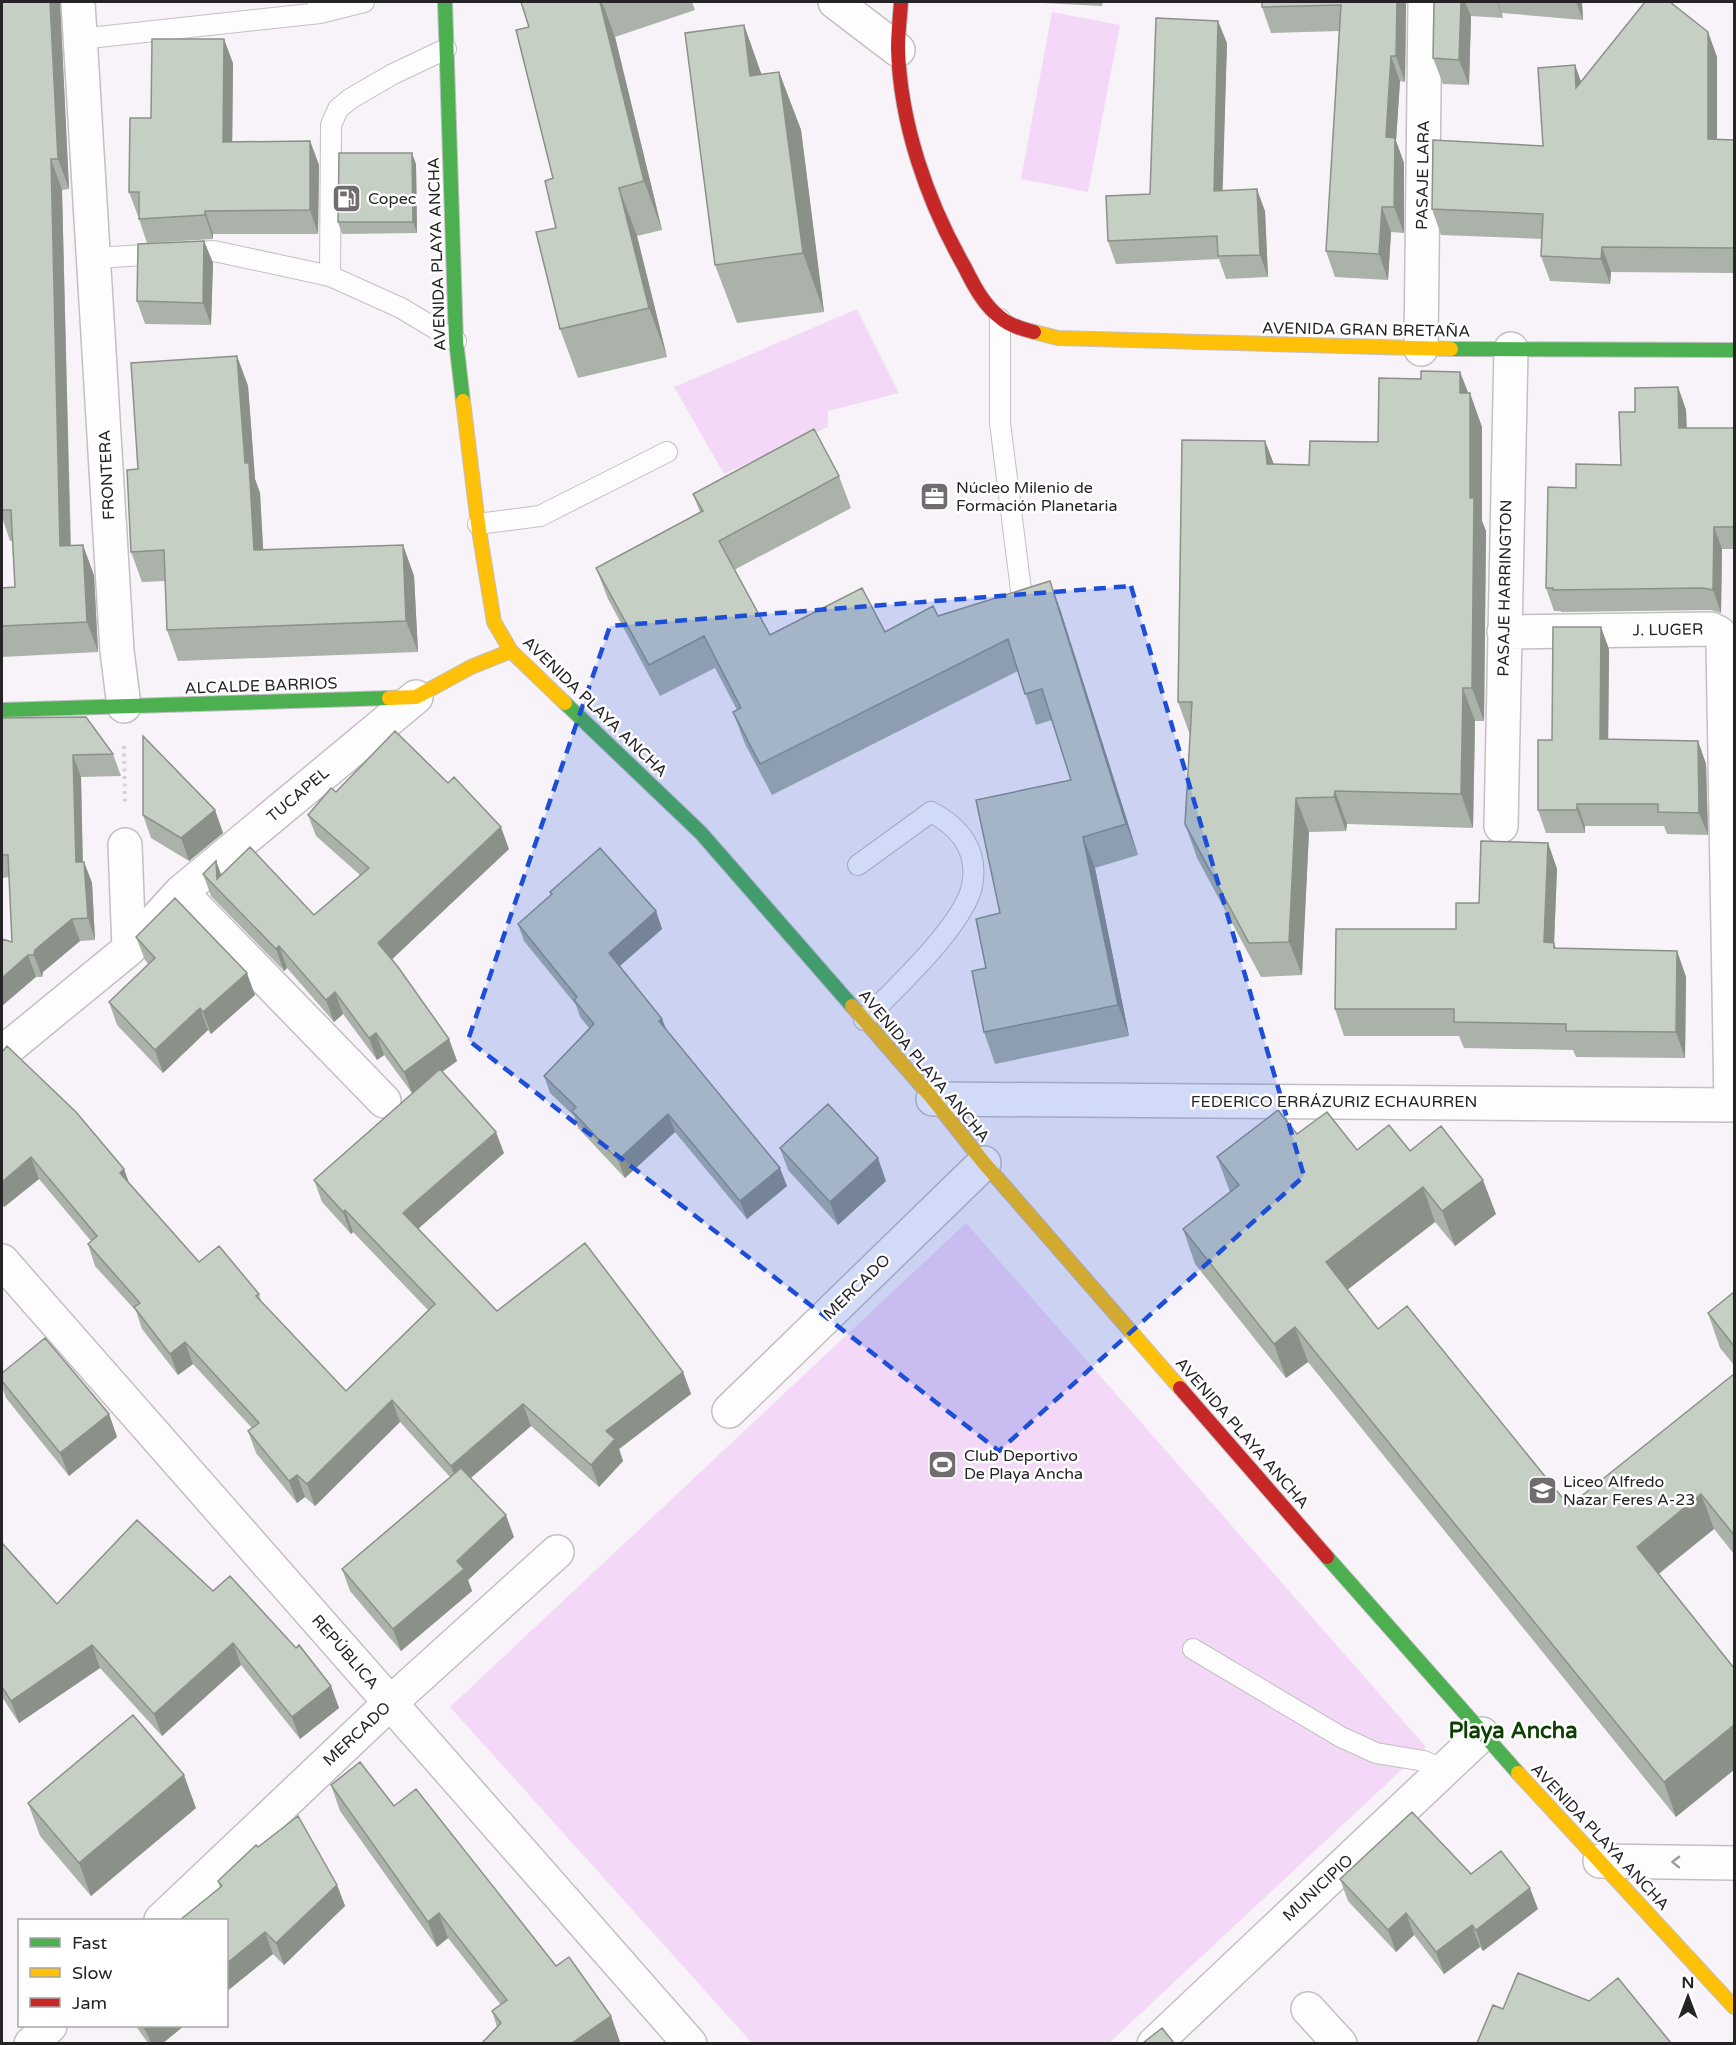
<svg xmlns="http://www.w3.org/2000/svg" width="1736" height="2045" viewBox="0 0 1736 2045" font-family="'Varela Round',sans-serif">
	<rect width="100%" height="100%" fill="#f8f3f8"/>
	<path fill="#f3d8f7" d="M1052,12L1120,25L1088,192L1021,179Z
		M857,309L899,393L828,411V427L724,474L674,387Z
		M966,1223L1426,1747L1109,2043L753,2044L450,1707Z"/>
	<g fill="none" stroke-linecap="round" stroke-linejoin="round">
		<defs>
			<path id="lane" d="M318,2L320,13L364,2
				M80,39L320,13
				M446,49L393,74L350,99L338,109L331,125L330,276L401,308L456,341
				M94,258L214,251L330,276
				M1000,319V423L1023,606
				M478,524L540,516L667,452
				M858,865L931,812C960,827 979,851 972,886C964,925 893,991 864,1020
				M1193,1649L1341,1737L1376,1753L1424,1761L1442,1770"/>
			<path id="street" d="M78,2L117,651L124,706
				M835,2L898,50
				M1421,349L1425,2
				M1504,632L1711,629L1719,633L1723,642L1731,1105
				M1501,826L1511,349
				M125,845L129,949
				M181,892L384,1101
				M2,1053L129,949L181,892L416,697
				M933,1099L1734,1105
				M2,1261L690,2044
				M729,1411L984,1163
				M1600,1861L1734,1863
				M161,1920L390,1703L557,1552
				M1308,2009L1340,2044
				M31,2044L50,2026
				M1154,2044L1482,1734"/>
			<path id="fast" d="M445,2L456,341L463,401
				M1451,349L1734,350
				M565,703L701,833L852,1006
				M2,710L389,698
				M1327,1557L1518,1773"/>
			<path id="slow" d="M1034,332L1058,338L1451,349
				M463,401L478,524L494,622L511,651L565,703
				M389,698L416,697L471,667L511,651
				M852,1006L933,1099L984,1163L1180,1388
				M1518,1773L1734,2007"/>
			<path id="jam" d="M901,2C900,17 898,33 898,48C900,123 927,201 964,266C973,284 984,306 1001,318C1010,326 1023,329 1034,332
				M1180,1388L1327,1557"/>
		</defs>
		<use href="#lane" stroke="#c3bfc3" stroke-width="22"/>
		<use href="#street" stroke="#c3bfc3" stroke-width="36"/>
		<use href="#fast" stroke="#c3bfc3" stroke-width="16"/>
		<use href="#slow" stroke="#c3bfc3" stroke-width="16"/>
		<use href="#jam" stroke="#c3bfc3" stroke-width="16"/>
		<path stroke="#d4d4d4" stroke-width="4" stroke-dasharray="3 4.5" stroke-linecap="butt" d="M124,746L125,805"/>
		<use href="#lane" stroke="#fefdfe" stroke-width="20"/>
		<use href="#street" stroke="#fefdfe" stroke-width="33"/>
		<use href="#fast" stroke="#4caf50" stroke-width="14"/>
		<use href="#slow" stroke="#ffc107" stroke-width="14"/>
		<use href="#jam" stroke="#c62828" stroke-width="14"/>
	</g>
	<path fill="#aab2a9" d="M2,2H60L69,189L62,190L71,545L94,575L98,652L2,657V588L15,587L12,541H10L2,517Z
		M521,2H692L695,10L615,37L662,230L637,236L667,357L578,378L560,329L553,178L529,27Z
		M1024,2H1103L1102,6Z
		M1406,2L1405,82L1400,81L1396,141L1404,163V233L1391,232L1388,280L1335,277L1326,251L1339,31L1271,33L1262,7Z
		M1434,2H1582L1583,20L1502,13L1503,18L1471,16L1469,85L1443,84L1433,58Z
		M744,25L761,74L779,72L801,130L824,312L737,323L715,265Z
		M1708,32L1717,57V140H1734V273L1611,272L1610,284L1550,281L1541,256L1542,239L1441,235L1432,209L1543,146L1575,65L1581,82Z
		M1227,43L1222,190L1265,211L1268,277L1226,279L1219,259L1116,264L1108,241L1150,194Z
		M233,63L232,142L310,141L319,165L318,234H213V239L147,243L139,219V216H138L129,192L151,118Z
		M416,164L417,233L342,234L338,222Z
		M204,241L213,263L211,325L145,324L137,301Z
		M237,356L248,386L255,479L260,493L263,550L403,545L414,576L418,652L178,661L167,630L165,581L142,582L131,552L138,469Z
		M1460,372L1482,427V521L1486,531L1484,721H1475L1473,828L1347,824L1346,831L1309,832L1302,975L1261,977L1197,858L1185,824L1190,735L1178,702L1265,441L1274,465H1309L1378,442L1421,379Z
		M1678,387L1686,410L1687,428H1734V549H1722L1721,613L1711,610L1561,612V611H1554L1546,588L1576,488L1621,465L1635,412Z
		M839,476L851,508L734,570L770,635L885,632L938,616L1050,581L1061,612L1138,855L1095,868L1129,1036L995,1064L984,1032L986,968L1000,913L1071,780L1052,720L1036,725L1018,671L772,795L745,744L733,712L737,710L715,668L660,696L608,599L596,568L700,512L693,494Z
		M1609,649L1608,740L1698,741L1706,764L1708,835L1667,834L1664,826H1585V833H1546L1538,810L1552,740Z
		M2,718L113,754L121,776L81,777L83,862H84L92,883L95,940L80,941L43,972L42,977H36L12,942L9,877L2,878Z
		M336,792L509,849L392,959L449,1039L457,1061L442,1072L504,1153L418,1229L497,1311L683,1372L691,1394L619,1449L623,1461L599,1487L531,1426L471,1478L514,1537L468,1580L472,1591L401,1651L350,1591L342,1569L450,1477L400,1422L315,1506L305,1497L297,1503L256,1453L248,1431L252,1428L193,1364L178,1375L142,1329L136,1311L95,1266L88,1244L91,1241L39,1179L4,1207L2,1204V1052L124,1169L129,1184L199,1262L259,1294L261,1301L346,1391L428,1310L353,1232L351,1234L322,1202L314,1180L412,1093L384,1055L377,1060L343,1014L334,1022L287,968L284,971L211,896L203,874L216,861L221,874L314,915L360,875L316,836L308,815Z
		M215,810L223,833L189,861L151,838L143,815Z
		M1548,843L1557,869L1554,944L1556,948L1677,951L1686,977L1685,1058L1576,1057L1573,1050L1464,1048L1459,1036H1344L1335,1009L1456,929L1479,903Z
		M550,892L656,911L662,929L620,966L667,1031L787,1186L747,1219L675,1132L625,1178L578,1128L574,1116L550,1093L544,1076L589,1028L580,1017L576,1005L524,941L518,924L551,895Z
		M136,937L255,995L211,1034L208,1030L163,1073L117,1025L109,1002L148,964L145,960Z
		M1297,1134L1357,1150L1410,1151L1496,1214L1455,1246L1435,1222L1347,1290L1378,1329L1569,1506L1734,1374V1554L1714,1529L1659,1574L1676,1817L1308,1362L1286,1378L1195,1264L1183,1229L1230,1192L1217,1157Z
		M780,1148L886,1181L838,1225L788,1170Z
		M1734,1292V1365L1720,1348L1708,1313Z
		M2,1373L109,1414L117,1437L69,1476L6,1398L2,1386Z
		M2,1543L57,1604L213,1591L296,1648L331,1686L339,1708L300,1739L241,1665L162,1736L100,1668L19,1723L2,1697Z
		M331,1785L394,1806L556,1966L611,2016L620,2042L497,2027L492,2011L501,2005L448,1938L437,1947L340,1811Z
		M28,1803L196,1808L91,1896L40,1836Z
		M258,1847L337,1885L345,1906L284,1965L273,1954L226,1992V1920L220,1888L218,1881Z
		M1471,1874L1538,1909L1483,1951L1480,1947L1444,1974L1414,1935L1396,1952L1348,1901L1340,1879Z
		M135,2025H185L163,2043H148Z"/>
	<path fill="#8b9189" d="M50,2H60L69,189L58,159Z
		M600,2H602L615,37L662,230L644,181Z
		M1397,2H1406L1405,82L1396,56Z
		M1461,2H1465L1471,16L1469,85L1459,60Z
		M1497,2H1498L1503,18Z
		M1576,2H1582L1583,20Z
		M1218,21L1227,43L1222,213L1214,191Z
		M744,25L765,84L750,76Z
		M1708,32L1717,57V164L1708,139Z
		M224,39L233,63L232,165L223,142Z
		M1391,56L1400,81L1396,141L1404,163V233L1394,207L1386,137Z
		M1575,65L1584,90L1576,88Z
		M779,72L801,130L824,312L803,253Z
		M310,141L319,165L318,234L310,210Z
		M412,153L416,164L417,233L413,222Z
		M51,159L62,190L71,576L60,546Z
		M619,188L637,236L667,357L649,308Z
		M1257,189L1265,211L1268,277L1260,255Z
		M1382,207L1391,232L1388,280L1379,254Z
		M205,211L213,234V239L205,215Z
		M204,241L213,263L211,325L203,303Z
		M1602,247L1611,272L1610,284L1601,259Z
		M237,356L248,386L255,479L260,493L265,581L254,550L245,463Z
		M1460,372L1470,398V393L1482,427V521L1486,531L1484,721L1472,688L1470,498L1460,393Z
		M1678,387L1686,410L1687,450L1679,428Z
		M1265,441L1278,475L1267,464Z
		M1714,527L1722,549L1721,613L1713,590Z
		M83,545L94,575L98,652L87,622Z
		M403,545L414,576L418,652L406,621Z
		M1050,581L1061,612L1138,855L1126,824Z
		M1601,627L1609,649L1608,762L1600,739Z
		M1463,688L1475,721L1473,828L1461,794Z
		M1698,741L1706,764L1708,835L1699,813Z
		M73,755L81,777L83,884L76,862Z
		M1335,791L1347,824L1346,831L1334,797Z
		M1296,798L1309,832L1302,975L1289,942Z
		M1577,804L1585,826V833L1577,810Z
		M215,810L223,833L189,861L181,838Z
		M501,827L509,849L386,965L378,943Z
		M1083,837L1095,868L1129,1036L1118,1005Z
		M1548,843L1557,869L1554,944L1563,969L1544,942Z
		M216,861L224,883L217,879Z
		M84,862L92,883L95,940L88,918Z
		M656,911L662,929L615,970L609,953Z
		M72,919L80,941L43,972L42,977L34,955L35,950Z
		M279,946L287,968L284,971L276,949Z
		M1677,951L1686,977L1685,1058L1676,1032Z
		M28,955L36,977L2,1006V978Z
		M247,973L255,995L211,1034L203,1012Z
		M335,992L343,1014L334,1022L326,1000Z
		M200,1008L208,1030L163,1073L155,1050Z
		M662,1019L669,1036L659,1021Z
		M376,1033L384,1055L377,1060L369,1038Z
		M449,1039L457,1061L412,1093L404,1072Z
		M668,1114L675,1132L625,1178L618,1160Z
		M496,1132L504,1153L411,1235L403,1213Z
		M31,1157L39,1179L4,1207L2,1199V1182Z
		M878,1158L886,1181L838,1225L830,1202Z
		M780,1168L787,1186L747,1219L740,1201Z
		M124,1169L132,1191L120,1173Z
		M1483,1180L1496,1214L1455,1246L1442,1211Z
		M1423,1187L1435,1222L1338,1297L1326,1262Z
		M345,1210L353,1232L351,1234L343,1212Z
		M1295,1327L1308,1362L1286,1378L1274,1344Z
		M185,1342L193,1364L178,1375L170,1354Z
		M683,1372L691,1394L619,1449L623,1461L599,1487L591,1465L606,1431Z
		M392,1400L400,1422L315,1506L307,1484Z
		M523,1404L531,1426L459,1488L451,1466Z
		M109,1414L117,1437L69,1476L60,1453Z
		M297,1475L305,1497L297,1503L289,1481Z
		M1701,1494L1714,1529L1649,1581L1637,1547Z
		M506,1515L514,1537L468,1580L472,1591L401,1651L393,1629L457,1561Z
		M233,1643L241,1665L162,1736L154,1714Z
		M92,1645L100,1668L19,1723L11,1701Z
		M331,1686L339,1708L300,1739L292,1717Z
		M1734,1725V1770L1676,1817L1664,1782Z
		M184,1775L196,1808L91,1896L79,1863Z
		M337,1885L345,1906L284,1965L276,1943Z
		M1530,1888L1538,1909L1483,1951L1476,1930Z
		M439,1913L448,1938L437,1947L428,1922Z
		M1406,1913L1414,1935L1396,1952L1388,1930Z
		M1472,1925L1480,1947L1444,1974L1436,1952Z
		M265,1932L273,1954L226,1992V1964Z
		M611,2016L620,2042L617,2043H572Z
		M150,2025H185L163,2043H151L145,2029Z"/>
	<path fill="#c6cfc4" stroke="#8b9189" stroke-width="1.5" d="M2,2H50L58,159H51L60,546L83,545L87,622L2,626V588L15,587L11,510H2Z
		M521,2H600L644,181L619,188L649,308L560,329L536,232L556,228L545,181L553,178L516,30L529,27Z
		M1262,2H1397L1396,56H1391L1386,137L1395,138L1394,207H1382L1379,254L1326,251L1341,5L1262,7Z
		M1434,2H1461L1459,60L1433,58Z
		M1645,2H1670L1708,32V139L1734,140V248L1602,247L1601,259L1541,256L1543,214L1432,209L1433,140L1543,146L1538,68L1575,65L1576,88Z
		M1156,18L1218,21L1214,191L1257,189L1260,255L1218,256L1217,236L1108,241L1106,196L1150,194Z
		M744,25L750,76L779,72L803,253L715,265L685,33Z
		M152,39H224L223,142L310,141V210L205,211V215L139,219V192H129L130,118H151Z
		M339,153H412L413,222H338Z
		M204,241L203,303L137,301L138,244Z
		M237,356L245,463H249L254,550L403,545L406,621L167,630L164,550L131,552L127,470L138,469L131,363Z
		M1421,371L1460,372V393H1470V498H1474L1472,688H1463L1461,794L1335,791L1334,797L1296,798L1289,942L1249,943L1185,824L1192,702H1178L1182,440L1265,441L1267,464L1309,465L1310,441L1378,442L1379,378L1421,379Z
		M1678,387L1679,428H1734V527H1714L1713,590L1703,588L1553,590V588H1546L1548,487L1576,488V464L1621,465L1619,412H1635V388Z
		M814,429L839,476L719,541L770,635L862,588L885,632L933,606L938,616L1050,581L1126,824L1083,837L1118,1005L984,1032L972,971L986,968L976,919L1000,913L976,800L1071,780L1042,689L1025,694L1008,639L760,764L733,712L741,708L704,636L649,665L596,568L703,511L693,494Z
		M1553,627H1601L1600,739L1698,741L1699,813L1658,812V804H1577V810H1538V740H1552Z
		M86,717L113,754L73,755L76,862H84L88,918L72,919L35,950L34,955H28L2,978V939L12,942L8,855H2V718Z
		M395,731L448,783L454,777L501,827L378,943L398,967L449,1039L404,1072L376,1033L369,1038L335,992L326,1000L279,946L276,949L203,874L216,861L217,879L250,847L314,915L369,868L308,815L331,788L336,792Z
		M143,736L215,810L181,838L143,815Z
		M1481,841L1548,843L1544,942L1554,943V948L1677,951L1676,1032L1566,1031V1024L1454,1022V1009H1335L1336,929H1456V903H1479Z
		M600,848L656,911L609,953L662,1019L659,1021L780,1168L740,1201L668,1114L618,1160L572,1111L576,1107L544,1076L594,1024L574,1000L577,997L518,924L552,894L550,892Z
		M175,898L247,973L203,1012L200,1008L155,1050L109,1002L155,958L136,937Z
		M7,1046L76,1112L124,1169L120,1173L199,1262L219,1246L259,1294L256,1296L346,1391L435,1304L345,1210L343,1212L314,1180L440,1069L496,1132L403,1213L497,1311L585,1243L683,1372L606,1431L615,1439L591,1465L523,1404L451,1466L392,1400L307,1484L297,1475L289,1481L248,1431L259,1423L185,1342L170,1354L134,1307L140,1303L88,1244L97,1236L31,1157L2,1182V1052Z
		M828,1104L878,1158L830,1202L780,1148Z
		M1278,1110L1297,1134L1327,1112L1357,1150L1389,1125L1410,1151L1441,1126L1483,1180L1442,1211L1423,1187L1326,1262L1378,1329L1407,1306L1569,1506L1734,1374V1535L1701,1494L1637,1547L1734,1668V1725L1664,1782L1295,1327L1274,1344L1183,1229L1239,1185L1217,1157Z
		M1734,1292V1346L1708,1313Z
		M45,1338L109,1414L60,1453L2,1381V1373Z
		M461,1468L506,1515L457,1561L464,1569L393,1629L342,1569Z
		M137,1520L213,1591L230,1576L296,1648L299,1645L331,1686L292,1717L233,1643L154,1714L92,1645L11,1701L2,1687V1543L57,1604Z
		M133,1715L184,1775L79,1863L28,1803Z
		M360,1762L394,1806L416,1789L556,1966L569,1957L611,2016L572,2043H482L501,2023L492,2011L507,2000L439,1913L428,1922L331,1785Z
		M1412,1812L1471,1874L1501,1851L1530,1888L1476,1930L1472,1925L1436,1952L1406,1913L1388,1930L1340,1879Z
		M298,1816L337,1885L276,1943L265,1932L226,1964V1920H180L222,1886L218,1881L256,1845L258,1847Z
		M1518,1973L1589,2001L1618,1978L1671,2043H1477L1493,2005L1503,2009Z
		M143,2025H150L145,2029Z
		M1162,2028L1174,2043H1143Z"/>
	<defs><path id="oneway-chevron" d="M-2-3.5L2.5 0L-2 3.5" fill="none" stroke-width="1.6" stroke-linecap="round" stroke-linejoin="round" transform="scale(1.5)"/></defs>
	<use stroke="#9d9b9d" href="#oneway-chevron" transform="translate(1676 1862) rotate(-179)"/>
	<path fill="#1d4ed8" fill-opacity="0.2" stroke="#1d4ed8" stroke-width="4.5" stroke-dasharray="12 8" stroke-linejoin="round" d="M1131,586L1304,1176L999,1451L468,1040L610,626Z"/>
	<defs>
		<symbol id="fuel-square" viewBox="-11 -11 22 22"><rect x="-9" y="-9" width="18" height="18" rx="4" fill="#706c70" stroke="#fff"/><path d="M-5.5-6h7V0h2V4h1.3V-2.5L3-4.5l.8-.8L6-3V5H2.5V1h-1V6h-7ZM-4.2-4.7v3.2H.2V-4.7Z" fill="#fff"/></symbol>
		<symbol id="office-square" viewBox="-11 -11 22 22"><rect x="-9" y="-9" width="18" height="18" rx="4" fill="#706c70" stroke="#fff"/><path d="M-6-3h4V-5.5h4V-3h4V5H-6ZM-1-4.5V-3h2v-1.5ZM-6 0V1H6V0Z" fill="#fff"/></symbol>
		<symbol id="stadium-square" viewBox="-11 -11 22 22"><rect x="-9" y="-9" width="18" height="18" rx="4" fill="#706c70" stroke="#fff"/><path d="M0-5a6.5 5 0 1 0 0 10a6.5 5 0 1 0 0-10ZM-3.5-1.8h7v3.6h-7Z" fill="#fff"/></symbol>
		<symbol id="school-square" viewBox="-11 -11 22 22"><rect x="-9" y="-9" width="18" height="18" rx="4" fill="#706c70" stroke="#fff"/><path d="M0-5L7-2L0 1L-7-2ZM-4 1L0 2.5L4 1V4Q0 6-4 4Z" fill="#fff"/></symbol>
	</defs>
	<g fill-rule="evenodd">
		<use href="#fuel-square" x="330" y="182" width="33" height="33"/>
		<use href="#office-square" x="918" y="480" width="33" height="33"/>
		<use href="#stadium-square" x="926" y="1448" width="33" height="33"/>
		<use href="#school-square" x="1526" y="1474" width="33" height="33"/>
	</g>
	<g text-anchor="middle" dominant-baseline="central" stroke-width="5" stroke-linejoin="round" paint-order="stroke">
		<g font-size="16" fill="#262326" stroke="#fff">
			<text transform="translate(1423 175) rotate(-89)">PASAJE LARA</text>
			<text transform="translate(437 254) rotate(-92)">AVENIDA PLAYA ANCHA</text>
			<text transform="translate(1366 330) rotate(1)">AVENIDA GRAN BRETAÑA</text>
			<text transform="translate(107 475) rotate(-93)">FRONTERA</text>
			<text transform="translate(1505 588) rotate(-89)">PASAJE HARRINGTON</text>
			<text transform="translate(1668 630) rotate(-1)">J. LUGER</text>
			<text transform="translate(261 686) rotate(-2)">ALCALDE BARRIOS</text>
			<text transform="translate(595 707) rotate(44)">AVENIDA PLAYA ANCHA</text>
			<text transform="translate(298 795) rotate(-40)">TUCAPEL</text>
			<text transform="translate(924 1066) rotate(50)">AVENIDA PLAYA ANCHA</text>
			<text x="1334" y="1102">FEDERICO ERRÁZURIZ ECHAURREN</text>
			<text transform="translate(857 1287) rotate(-44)">MERCADO</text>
			<text transform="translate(1242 1433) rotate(49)">AVENIDA PLAYA ANCHA</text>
			<text transform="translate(345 1652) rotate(49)">REPÚBLICA</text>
			<text transform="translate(357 1734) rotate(-43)">MERCADO</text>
			<text transform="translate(1600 1837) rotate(47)">AVENIDA PLAYA ANCHA</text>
			<text transform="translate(1318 1888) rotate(-43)">MUNICIPIO</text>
		</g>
		<g font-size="16" fill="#262326" stroke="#fff" text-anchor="start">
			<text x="368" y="199">Copec</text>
			<text x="956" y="488">Núcleo Milenio de<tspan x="956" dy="18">Formación Planetaria</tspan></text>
			<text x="964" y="1456">Club Deportivo<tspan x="964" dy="18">De Playa Ancha</tspan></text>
			<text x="1563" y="1482">Liceo Alfredo<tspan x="1563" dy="18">Nazar Feres A-23</tspan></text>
		</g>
		<g font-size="22" font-weight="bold" fill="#0f3e03" stroke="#fff">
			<text x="1513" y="1731">Playa Ancha</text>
		</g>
	</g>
	<rect width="1736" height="2045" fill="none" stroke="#262326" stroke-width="6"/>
	<rect x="18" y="1919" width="210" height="108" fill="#ffffff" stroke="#a8a7a8" stroke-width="1.5"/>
	<rect x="30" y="1938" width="30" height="9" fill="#4caf50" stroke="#a8a7a8" stroke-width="1.5"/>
	<text x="72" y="1949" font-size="18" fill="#262326">Fast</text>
	<rect x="30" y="1968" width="30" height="9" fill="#ffc107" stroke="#a8a7a8" stroke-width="1.5"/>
	<text x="72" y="1979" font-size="18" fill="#262326">Slow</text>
	<rect x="30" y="1998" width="30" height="9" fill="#c62828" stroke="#a8a7a8" stroke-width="1.5"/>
	<text x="72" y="2009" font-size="18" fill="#262326">Jam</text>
	<g transform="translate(1688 1997)" stroke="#ffffff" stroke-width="4.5" paint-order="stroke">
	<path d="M0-4.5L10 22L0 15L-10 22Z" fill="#262326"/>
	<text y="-9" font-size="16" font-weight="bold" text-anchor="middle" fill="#262326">N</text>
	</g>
</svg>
